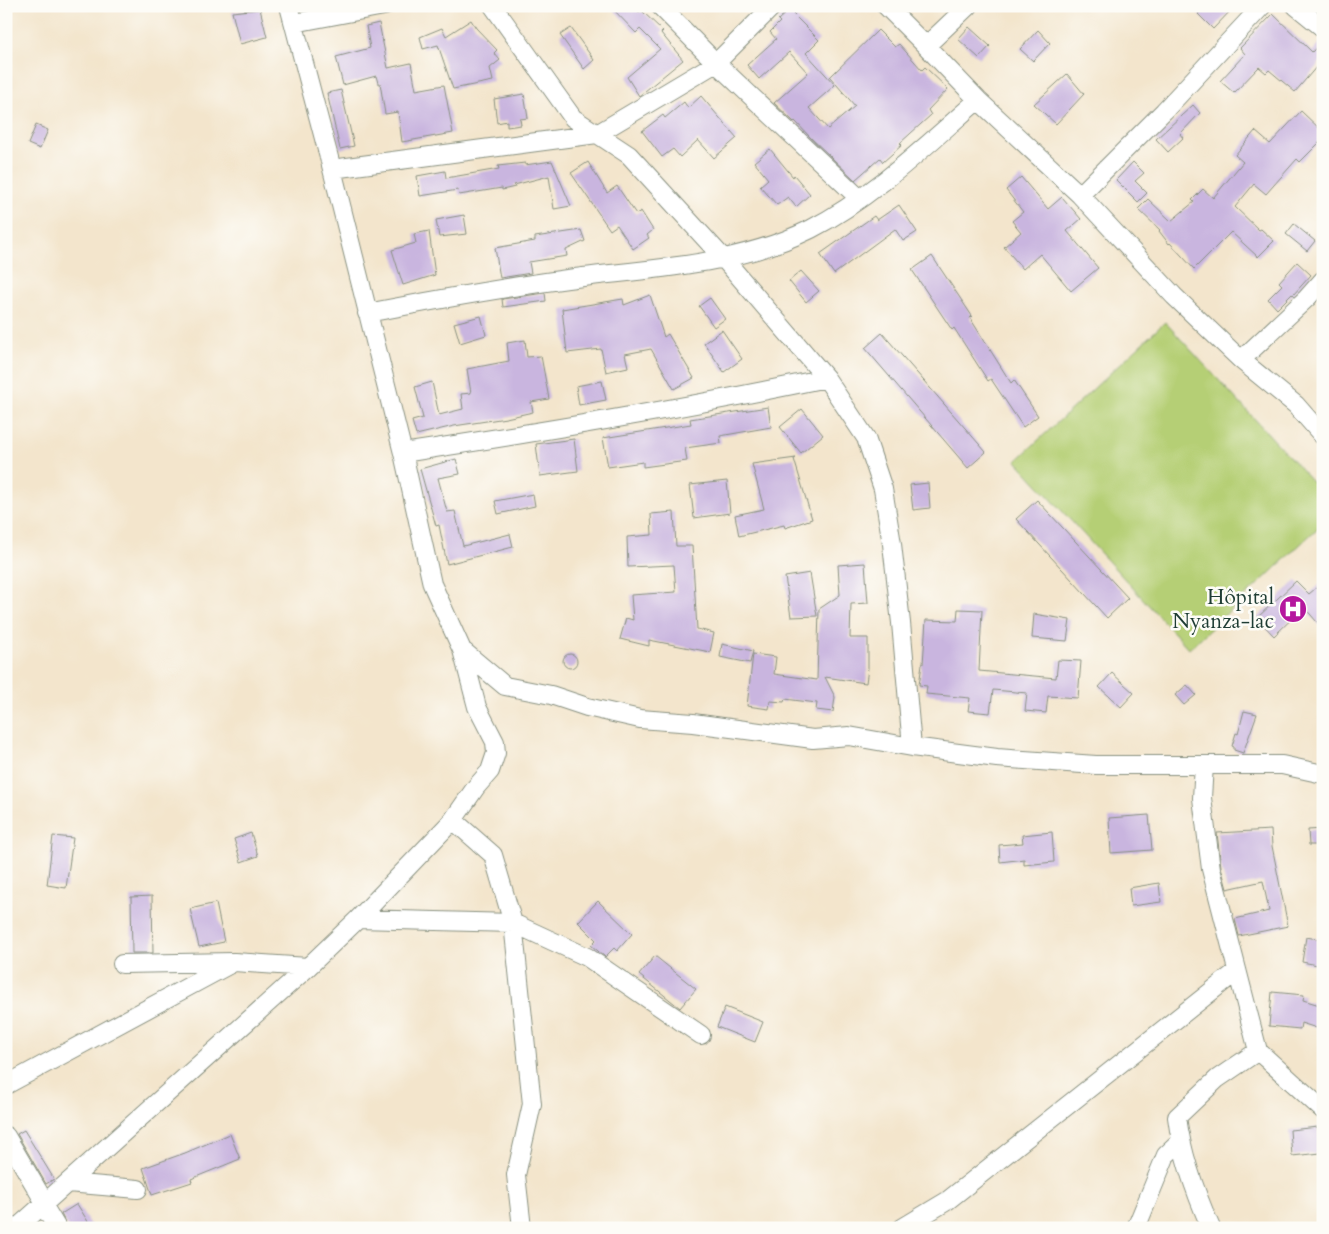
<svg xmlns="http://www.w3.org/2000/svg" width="1329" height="1234" viewBox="0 0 1329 1234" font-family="Cardo,serif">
	<rect width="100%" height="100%" fill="#fdfcf7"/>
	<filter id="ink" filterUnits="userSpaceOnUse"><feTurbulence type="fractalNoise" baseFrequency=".02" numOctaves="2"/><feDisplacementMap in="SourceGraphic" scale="10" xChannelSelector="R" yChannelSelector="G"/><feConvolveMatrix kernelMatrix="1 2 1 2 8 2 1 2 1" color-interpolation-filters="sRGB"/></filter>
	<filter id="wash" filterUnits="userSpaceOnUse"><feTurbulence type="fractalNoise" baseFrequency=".0096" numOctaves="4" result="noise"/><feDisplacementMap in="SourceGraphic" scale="20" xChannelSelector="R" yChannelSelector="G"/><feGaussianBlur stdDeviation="1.12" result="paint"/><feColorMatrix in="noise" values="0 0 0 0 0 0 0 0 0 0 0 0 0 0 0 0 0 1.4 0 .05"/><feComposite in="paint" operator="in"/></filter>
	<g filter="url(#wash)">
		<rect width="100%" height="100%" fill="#f3e5cc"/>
		<path fill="#b5cf75" stroke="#6a8654" d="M1165,322L1323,493V523L1189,649L1016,461Z"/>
		<g id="blocks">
			<path fill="#c9b5df" d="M610,6H633L639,12L641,10L663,31L661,33L683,60L639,96L627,77L660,49L640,29L636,33Z
				M1206,6H1235L1213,29L1198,14Z
				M260,9L267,37L240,44L232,12Z
				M789,10L819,40L806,53L835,85L809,108L828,129L855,106L830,77L878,30L895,47L899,44L922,70L925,67L948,89L928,110L931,115L900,143L902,145L883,162L880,158L855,180L810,137L795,121L794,122L774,103L808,73L789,52L759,79L747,65L776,39L770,32L780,22L778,20Z
				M1273,14L1312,52L1323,40V59L1295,92L1269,70L1266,73L1259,67L1234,93L1220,81L1245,54L1240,48Z
				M471,20L476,28L497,50L494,53L500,60L490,68L493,81L453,89L438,45L423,49L420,37L442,28L446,36Z
				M379,23L388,68L411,63L416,90L444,85L453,133L402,142L398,112L385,114L380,83H378L376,76L343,85L336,57L370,48L366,26Z
				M969,27L990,46L979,58L958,39Z
				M571,28L594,60L584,69L560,35Z
				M1038,30L1050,43L1033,61L1020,49Z
				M1067,74L1084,94L1056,124L1034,104Z
				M341,90L354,146L340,149L327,93Z
				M524,94L528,118L520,119L521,125L507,127V121L497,123L494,99Z
				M701,96L737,138L714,158L698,140L680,157L673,149L662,157L642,131L663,115L665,118L684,102L688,108Z
				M1193,105L1200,113L1180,134L1183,138L1168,152L1156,139Z
				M1301,111L1323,132V139L1300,162L1297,159L1266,194L1254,184L1235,207L1259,230L1261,229L1274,241L1258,257L1231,232L1194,269L1170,243L1169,244L1159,231L1160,230L1138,209L1148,199L1171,221L1194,202L1192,200L1203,189L1213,198L1243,162L1235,155L1255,131L1270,144Z
				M36,125L48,130L40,149L28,144Z
				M770,149L793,177L794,175L810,194L796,207L788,197L777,205L760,186L768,179L754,162Z
				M552,161L571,206L554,209L549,176L514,185L515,187L502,190V188L459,195L458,190L420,196L417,176L445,171L446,178L499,169L498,166L525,163V165Z
				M588,162L607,193L617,186L636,214L641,211L653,230L647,235L649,238L633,249L617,225L610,230L571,173Z
				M1133,162L1144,173L1135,181L1147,193L1138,202L1116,180Z
				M1021,177L1048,209L1062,197L1081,219L1067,231L1098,268L1071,291L1040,254L1023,269L1004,247L1021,232L1012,221L1023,212L1006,190Z
				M899,205L917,232L903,241L895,229L834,274L820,254L874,216L877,220Z
				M464,215L467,234L439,237L436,220Z
				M1294,224L1315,241L1307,251L1286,234Z
				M581,230L585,241L566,250L567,256L529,262L531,273L500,278L495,248L535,241V237Z
				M429,231L435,275L403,285L392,250L416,243L414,234Z
				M932,256L972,316L970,318L1011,383L1014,380L1038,416L1023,427L991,379L988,381L954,328L952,330L912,270Z
				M1297,262L1311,275L1293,295L1292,294L1277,309L1268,299L1282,285L1279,282Z
				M801,271L819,291L806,302L789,281Z
				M545,293L546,301L503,307L502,299Z
				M650,295L664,337L668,334L694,378L674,389L651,349L625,354L628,367L606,372L601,349L567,353L562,309L623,299L624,305Z
				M710,298L725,319L714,327L699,306Z
				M481,316L486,335L460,343L454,323Z
				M722,330L742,359L724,372L704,343Z
				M882,333L986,452L968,468L865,348Z
				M525,340L527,357L541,356L549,399L531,402L533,412L506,418L454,426L416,435L412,421L423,418L415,387L432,382L439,415L463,409L461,394L471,393L467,369L509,361L507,343Z
				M602,381L606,400L579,405L576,386Z
				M768,407L771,427L720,436L721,443L685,448L687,461L643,467V462L608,467L603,438L691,424L690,419Z
				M802,409L823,435L801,453L780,427Z
				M574,439L578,471L540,476L536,444Z
				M796,458L794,459L812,519L785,528L784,525L739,536L735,515L764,509L752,464Z
				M456,459L460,474L438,478L447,512L455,511L463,546L510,534L513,547L447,564L439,525L436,526L420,469Z
				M727,481L730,513L694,518L690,485Z
				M928,483L930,508L913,510L910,485Z
				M533,494L535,506L498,514L495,501Z
				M1037,500L1128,598L1107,618L1016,519Z
				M674,512L676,546H692L697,629L714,633L710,652L649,640V646L620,639L626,618L633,620L631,595L676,592L674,565L628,567L627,537L652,535L651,514Z
				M865,563L868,603L851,604L850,638H868V668L866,683L825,677L835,697L833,712L816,710L817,703L785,699L784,702L770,701L769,709L747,706L753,654L776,657L774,674L817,680L819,609L840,595L838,565Z
				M810,573L817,616L791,617L785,577Z
				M1296,581L1309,594L1323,582V629L1304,607L1274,636L1257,618Z
				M958,609L982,610L979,671L1056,678L1058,660L1081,661L1078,698L1048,696L1046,713L1025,711L1027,693L993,690L990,713L968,711L970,698L926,694L927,686L919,685L922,664H923L926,620L957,621Z
				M1034,614L1070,620L1067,641L1032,638Z
				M722,644L753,651L750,663L720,657Z
				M563 661a7 7 0 1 1 14 0a7 7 0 1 1-14 0Z
				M1112,673L1134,693L1121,707L1099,687Z
				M1187,685L1196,695L1184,705L1175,695Z
				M1244,711L1257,714L1243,753L1234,750V747L1232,746L1236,733L1238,734Z
				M1149,815L1152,850L1111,853L1109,818Z
				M1323,829V845H1309L1308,830Z
				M1271,830L1272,846L1288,926L1239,936L1235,919L1269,911L1263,881L1227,889L1221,867L1217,833Z
				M1052,832L1054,862L1024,865V859L1000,862L999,845L1023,843L1022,835Z
				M251,833L258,856L241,862L234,839Z
				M53,836L73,838L66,888L47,885Z
				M1159,883L1161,902L1131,906L1129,888Z
				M152,896L153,953H132L131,897Z
				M598,901L632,934L617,951L614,948L605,957L591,945L596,940L578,922Z
				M216,903L224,942L199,947L190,909Z
				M1306,937L1323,940V966L1302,962Z
				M655,956L696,989L680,1008L639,975Z
				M1272,992L1304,995L1303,1000L1323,1006V1030L1301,1023L1300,1029L1269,1026Z
				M725,1007L763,1022L755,1042L717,1027Z
				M1318,1127L1321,1153L1292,1156L1290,1130Z
				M24,1130L54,1179L46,1184L17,1134Z
				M230,1134L240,1159L191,1179L192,1182L152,1195L143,1168L185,1153Z
				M77,1204L92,1228H68L61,1214Z"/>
		</g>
	</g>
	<g filter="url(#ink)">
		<use href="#blocks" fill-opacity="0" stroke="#899180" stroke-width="1"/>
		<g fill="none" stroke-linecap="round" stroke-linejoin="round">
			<defs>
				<path id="minor" d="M289,6L332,169L403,453L432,584L462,650L505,686L551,695L587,707L640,719L693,723L813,739L849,736L912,747L997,758L1096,765H1282L1323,774
					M493,6L573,118L629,155L724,259L826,378L866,438L883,489L892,544L901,623L912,747
					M660,6L716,63L860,199
					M886,6L926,46L968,6
					M1296,6L1323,28
					M294,23L384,6
					M926,46L978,100L1080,195L1174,296L1241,360L1296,405L1323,436
					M332,169L597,134L716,63L773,6
					M1080,195L1164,111L1262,6
					M367,313C439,299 511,286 583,277C660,268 740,264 811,229C873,197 925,146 978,100
					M1241,360L1307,298L1323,280
					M403,453C545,431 686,408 826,378
					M1204,765L1202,798L1211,869L1258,1051
					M453,820L493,855L513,923L532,1104L516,1175L522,1228
					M358,919L513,923L587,957L701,1035
					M122,964L234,962L308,967
					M6,1085L234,962
					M6,1136L45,1203
					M68,1183L138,1189
					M43,1205L57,1228
					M17,1228L308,967L358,919L453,820L476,787L490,771L496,753L495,742L477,707L462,650
					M902,1228L947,1201L1237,971
					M1136,1228L1166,1155L1180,1142
					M1211,1228C1195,1192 1182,1156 1177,1117L1217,1079L1258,1051L1323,1110"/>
			</defs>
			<use href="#minor" stroke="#899180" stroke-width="20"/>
			<use href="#minor" stroke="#fff" stroke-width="18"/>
		</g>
	</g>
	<defs>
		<symbol id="hospital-disc" viewBox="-11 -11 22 22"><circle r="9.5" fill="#b5179e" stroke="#fdfcf7"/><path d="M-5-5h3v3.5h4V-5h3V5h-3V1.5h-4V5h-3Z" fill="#fff"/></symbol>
	</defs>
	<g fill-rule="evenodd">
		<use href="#hospital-disc" x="1277" y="593" width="32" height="32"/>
	</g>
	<g text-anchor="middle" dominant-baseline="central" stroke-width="5" stroke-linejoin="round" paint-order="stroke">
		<g font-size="21" fill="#1f3d34" stroke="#fdfcf7" text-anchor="end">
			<text x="1274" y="597">Hôpital<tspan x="1274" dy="24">Nyanza-lac</tspan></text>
		</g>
	</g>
	<rect width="1329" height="1234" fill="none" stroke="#fdfcf7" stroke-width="25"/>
</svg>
